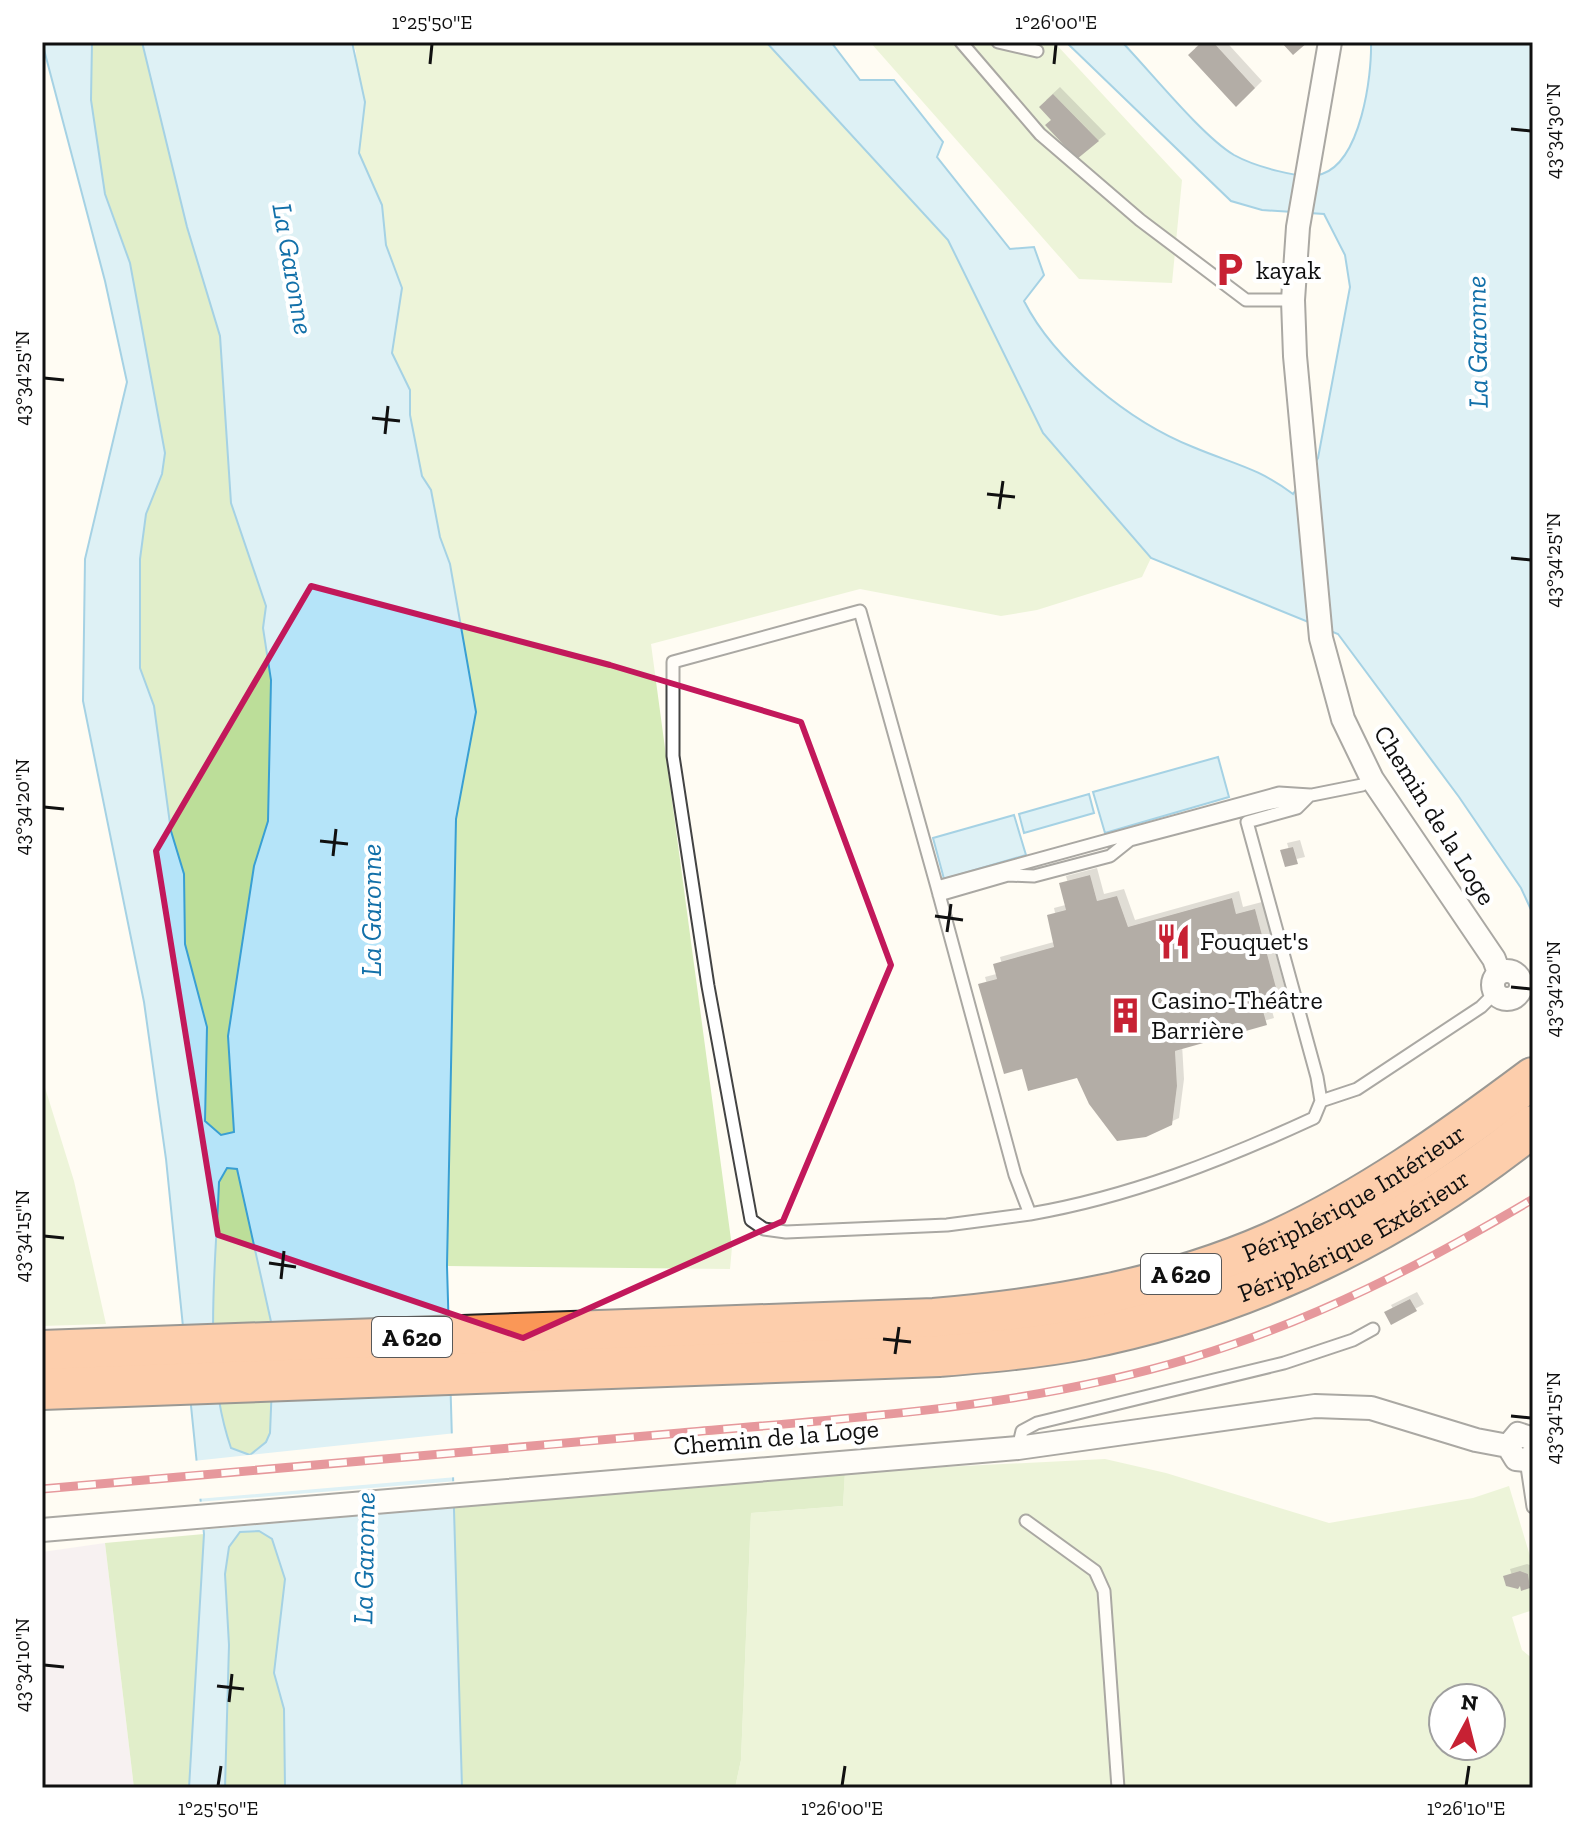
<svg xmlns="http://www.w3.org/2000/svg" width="1575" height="1830" viewBox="0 0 1575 1830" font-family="'Zilla Slab',serif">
	<defs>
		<filter id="shadow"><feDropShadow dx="7" dy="-7" stdDeviation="0" flood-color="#0004"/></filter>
	</defs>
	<rect width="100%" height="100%" fill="#fffcf3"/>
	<path fill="#ede5ef" d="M105,1543L134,1788H42V1552Z"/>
	<path fill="#d7ecba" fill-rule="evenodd" d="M352,42H766L948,240L1043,433L1151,558L1142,577L1037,610L1001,616L860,589L651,644L732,1247L730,1269L447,1266L456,819L476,712L450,564L440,537L431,491L422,476L410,415V390L392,353L402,288L386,245L382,205L359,153L356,51Z
		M870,42H1054L1182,180L1172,283L1079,279Z
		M42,1078L74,1181L106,1324L42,1326Z
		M1105,1459L1166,1473L1329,1523L1473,1498L1509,1486L1533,1566V1610L1512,1617L1522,1650L1533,1659V1788H735L741,1760L751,1513L843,1506L845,1472ZM1443,1698H1491V1746H1443Z"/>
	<path fill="#bcde99" d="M92,42H142L187,227L220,336L231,503L266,606L263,628L271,680L268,821L254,866L228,1036L234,1132L221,1135L205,1121L207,1027L185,944L184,874L171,831L154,706L140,669V559L146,514L162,474L165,453L149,380L142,327L118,228L105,194L91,100Z
		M227,1168L237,1169L274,1335L270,1433L266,1442L250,1455L231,1448C202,1364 216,1269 219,1182Z
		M845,1472L843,1506L751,1513L741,1760L735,1788H462L454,1502Z
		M260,1531L272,1539L285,1579L274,1673L284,1709L285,1788H225L229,1645L225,1574L229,1547L240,1532Z
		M204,1534L189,1788H134L105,1543Z"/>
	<path fill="#b5e4f9" stroke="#399fd3" stroke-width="2" fill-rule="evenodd" d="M42,42H92L91,100L105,194L130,263L165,453L162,474L146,514L140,559V668L154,706L171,831L184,874L185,944L207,1027L205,1121L221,1135L234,1132L228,1036L254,866L268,821L271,680L263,628L266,606L231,503L220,336L187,227L142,42H352L365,102L359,153L382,205L386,245L402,288L392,353L410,390V415L422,476L431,490L440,537L450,564L476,712L456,819L447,1266L462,1788H285L284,1709L274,1673L285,1579L272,1539L259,1531L240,1532L229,1547L225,1574L229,1645L225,1788H189L204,1534L166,1159L144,1002L83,701L85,559L127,382L105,281ZM227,1168L237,1169L274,1335L270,1433L266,1442L250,1455L231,1448C202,1364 216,1269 219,1182Z
		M766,42H831L860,80H894L943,142L937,157L1010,249L1034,247L1044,275L1024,301C1055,362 1130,422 1193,447C1233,464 1257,467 1293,494L1318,458L1350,287L1345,255L1324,214L1262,210L1231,201L1066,42H1122C1150,71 1202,136 1234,155C1252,165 1302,181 1322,174C1361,161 1372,76 1371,42H1533V914L1521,888L1459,797L1338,634L1151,558L1043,433L948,240Z
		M1218,757L1229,797L1105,833L1093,792Z
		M1089,794L1094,813L1024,833L1019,814Z
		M1014,815L1026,855L944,879L933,838Z"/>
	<path fill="#fffcf3" d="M456,1433L457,1477L197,1499L193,1461Z
		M457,1481L458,1507L200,1530L197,1502Z"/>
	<path fill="#59504c" filter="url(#shadow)" d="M1202,42H1213L1255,88L1236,107L1188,55Z
		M1281,42H1308L1293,55Z
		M1053,94L1099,141L1077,159L1045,125L1051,120L1039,107Z
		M1293,847L1298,864L1285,867L1280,850Z
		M1090,875L1097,901L1117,896L1128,927L1232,898L1236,914L1255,909L1279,999L1261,1004L1267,1025L1175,1051L1177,1086L1172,1125L1146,1137L1117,1141L1089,1104L1077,1078L1028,1091L1022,1069L1004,1074L978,984L997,979L993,964L1054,947L1047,915L1066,910L1059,883Z
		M1410,1299L1417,1311L1391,1325L1384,1312Z
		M1520,1571L1528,1574L1530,1588L1521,1591L1520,1586L1518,1589L1506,1586L1503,1576Z"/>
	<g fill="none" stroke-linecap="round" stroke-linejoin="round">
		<defs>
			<path id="service" d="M961,42L1040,134L1140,220L1246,300H1293
				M998,42L1037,51
				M1279,793L1310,795L1297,808L1247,822L1317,1077L1321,1101L1314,1118C1223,1160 1129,1197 1030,1214L1015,1175L937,887Z
				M937,887L860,611L673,662V756L708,986L751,1220L764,1229L786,1232L947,1225L1030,1214
				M939,895L1008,875L1034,876L1110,856L1130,840L1267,804L1362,785L1372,779
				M1321,1101L1357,1089L1481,1007L1495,993
				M1018,1448L1022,1431L1037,1423L1284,1363L1353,1340L1373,1329
				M1526,1460L1533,1507
				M1026,1521L1095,1571L1104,1591L1118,1788"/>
			<path id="minor" d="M1330,42L1298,227L1293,300L1295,356L1321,638L1343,719L1372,779L1494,959L1499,973
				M1493 985a14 14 0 1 1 28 0a14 14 0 1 1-28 0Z
				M1533,1439L1518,1434L1508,1446L1516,1459L1526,1460L1533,1455
				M42,1530L1018,1448L1315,1406L1371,1408L1476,1440L1508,1446"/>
			<g id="motorway">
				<path id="s1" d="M42,1351L934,1319C1048,1309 1164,1290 1271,1243C1366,1200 1450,1140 1533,1078"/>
				<path id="s2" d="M42,1389L939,1356C987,1352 1036,1348 1083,1339C1250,1306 1401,1231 1533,1126"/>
			</g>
		</defs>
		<use href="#service" stroke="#434343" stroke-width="15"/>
		<use href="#minor" stroke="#434343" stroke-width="26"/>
		<use href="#motorway" stroke="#212121" stroke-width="44"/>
		<use href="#service" stroke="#fff" stroke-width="11"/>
		<use href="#minor" stroke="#fff" stroke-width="22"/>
		<use href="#motorway" stroke="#fa9757" stroke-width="40"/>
		<defs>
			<path id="rail" d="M42,1489C255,1470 468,1452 680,1433C852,1418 1026,1408 1191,1358C1313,1321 1424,1264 1533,1199"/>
		</defs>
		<use href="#rail" stroke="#c72133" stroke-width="9"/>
		<use href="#rail" stroke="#fff" stroke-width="6" stroke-dasharray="18" stroke-linecap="butt"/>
	</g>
	<path d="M0 0H1575V1830H0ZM311,586L610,665L801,722L891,965L783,1221L523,1338L218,1235L156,851Z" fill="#fffcf3" fill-opacity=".55" fill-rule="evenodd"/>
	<path fill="none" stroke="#c2185b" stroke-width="6" stroke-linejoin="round" d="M311,586L610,665L801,722L891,965L783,1221L523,1338L218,1235L156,851Z"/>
	<path fill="none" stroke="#101010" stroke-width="3" d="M430,64L432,44M1054,64L1056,44M1511,129L1531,131M44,378L64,380M372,418L400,421M385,434L388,406M987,494L1015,497M999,509L1003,481M1511,558L1531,560M44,807L64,809M320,841L348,844M333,856L336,829M935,916L963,920M947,932L951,904M1511,987L1531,989M44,1236L64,1238M269,1263L296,1267M281,1279L284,1251M883,1339L911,1342M895,1354L899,1327M1511,1416L1531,1418M44,1665L64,1667M217,1686L244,1689M229,1702L232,1674M218,1786L221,1766M842,1786L845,1766M1466,1786L1469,1766"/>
	<defs>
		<symbol id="parking-bare" viewBox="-9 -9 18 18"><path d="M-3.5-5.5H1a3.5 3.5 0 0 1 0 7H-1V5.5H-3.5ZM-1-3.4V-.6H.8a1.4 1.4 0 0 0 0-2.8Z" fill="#c72133" stroke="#fff" stroke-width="2.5" paint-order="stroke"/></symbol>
		<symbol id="restaurant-bare" viewBox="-9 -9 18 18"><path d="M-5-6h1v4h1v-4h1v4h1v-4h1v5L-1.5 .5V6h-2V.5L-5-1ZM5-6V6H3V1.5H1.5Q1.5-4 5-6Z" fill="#c72133" stroke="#fff" stroke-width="2.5" paint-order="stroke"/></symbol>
		<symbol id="building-bare" viewBox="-9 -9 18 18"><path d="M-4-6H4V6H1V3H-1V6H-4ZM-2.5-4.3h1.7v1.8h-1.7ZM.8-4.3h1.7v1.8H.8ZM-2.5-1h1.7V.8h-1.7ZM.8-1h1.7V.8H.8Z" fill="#c72133" stroke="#fff" stroke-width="2.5" paint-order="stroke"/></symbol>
	</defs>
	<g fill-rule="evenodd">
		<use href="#parking-bare" x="1204" y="244" width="51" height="51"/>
		<use href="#restaurant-bare" x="1148" y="916" width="51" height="51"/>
		<use href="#building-bare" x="1100" y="990" width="51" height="51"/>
	</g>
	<g text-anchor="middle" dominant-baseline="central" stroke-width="8" stroke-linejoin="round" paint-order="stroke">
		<g fill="#fff" stroke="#585858" stroke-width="2">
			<rect x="1141" y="1254" width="80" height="40" rx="6"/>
			<rect x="372" y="1317" width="80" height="40" rx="6"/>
		</g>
		<g font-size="24" font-weight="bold" fill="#101010">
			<text x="1181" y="1274">A 620</text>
			<text x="412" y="1337">A 620</text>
		</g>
		<g font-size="26" fill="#101010" stroke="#fff" text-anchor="start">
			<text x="1256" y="270">kayak</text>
			<text x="1200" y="941">Fouquet's</text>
			<text x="1151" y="1000">Casino-Théâtre<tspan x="1151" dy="30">Barrière</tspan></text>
		</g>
		<g font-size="26" fill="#101010" stroke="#fff">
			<text transform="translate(1435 815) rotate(58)">Chemin de la Loge</text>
			<text stroke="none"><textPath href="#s1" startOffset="1336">Périphérique Intérieur</textPath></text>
			<text stroke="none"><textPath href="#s2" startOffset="1334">Périphérique Extérieur</textPath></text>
			<text transform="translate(776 1437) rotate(-5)">Chemin de la Loge</text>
		</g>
		<g font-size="28" font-style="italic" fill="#1270a9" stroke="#fff">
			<text transform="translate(293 269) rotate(80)">La Garonne</text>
			<text transform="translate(1477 342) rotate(-91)">La Garonne</text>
			<text transform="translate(371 910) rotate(-90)">La Garonne</text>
			<text transform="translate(364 1558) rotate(-89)">La Garonne</text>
		</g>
	</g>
	<rect width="1575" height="1830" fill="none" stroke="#ffffff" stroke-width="88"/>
	<g transform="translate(1467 1722) rotate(7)"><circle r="38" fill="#ffffff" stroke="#9f9f9f" stroke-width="2"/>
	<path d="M0-6L14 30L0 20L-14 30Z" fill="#c72133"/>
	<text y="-12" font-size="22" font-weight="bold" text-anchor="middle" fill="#101010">N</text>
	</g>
	<rect x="44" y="44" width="1487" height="1742" fill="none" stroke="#101010" stroke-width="3"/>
	<g font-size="20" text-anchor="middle" fill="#101010">
		<text x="432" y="29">1°25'50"E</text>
		<text x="1056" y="29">1°26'00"E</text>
		<text transform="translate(1553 131) rotate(-90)" y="7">43°34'30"N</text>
		<text transform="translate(22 378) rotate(-90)" y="7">43°34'25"N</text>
		<text transform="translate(1553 560) rotate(-90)" y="7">43°34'25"N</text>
		<text transform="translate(22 807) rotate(-90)" y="7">43°34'20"N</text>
		<text transform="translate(1553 989) rotate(-90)" y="7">43°34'20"N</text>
		<text transform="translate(22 1236) rotate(-90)" y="7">43°34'15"N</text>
		<text transform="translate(1553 1418) rotate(-90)" y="7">43°34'15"N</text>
		<text transform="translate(22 1665) rotate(-90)" y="7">43°34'10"N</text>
		<text x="218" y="1815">1°25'50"E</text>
		<text x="842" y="1815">1°26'00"E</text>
		<text x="1466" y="1815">1°26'10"E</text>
	</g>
</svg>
